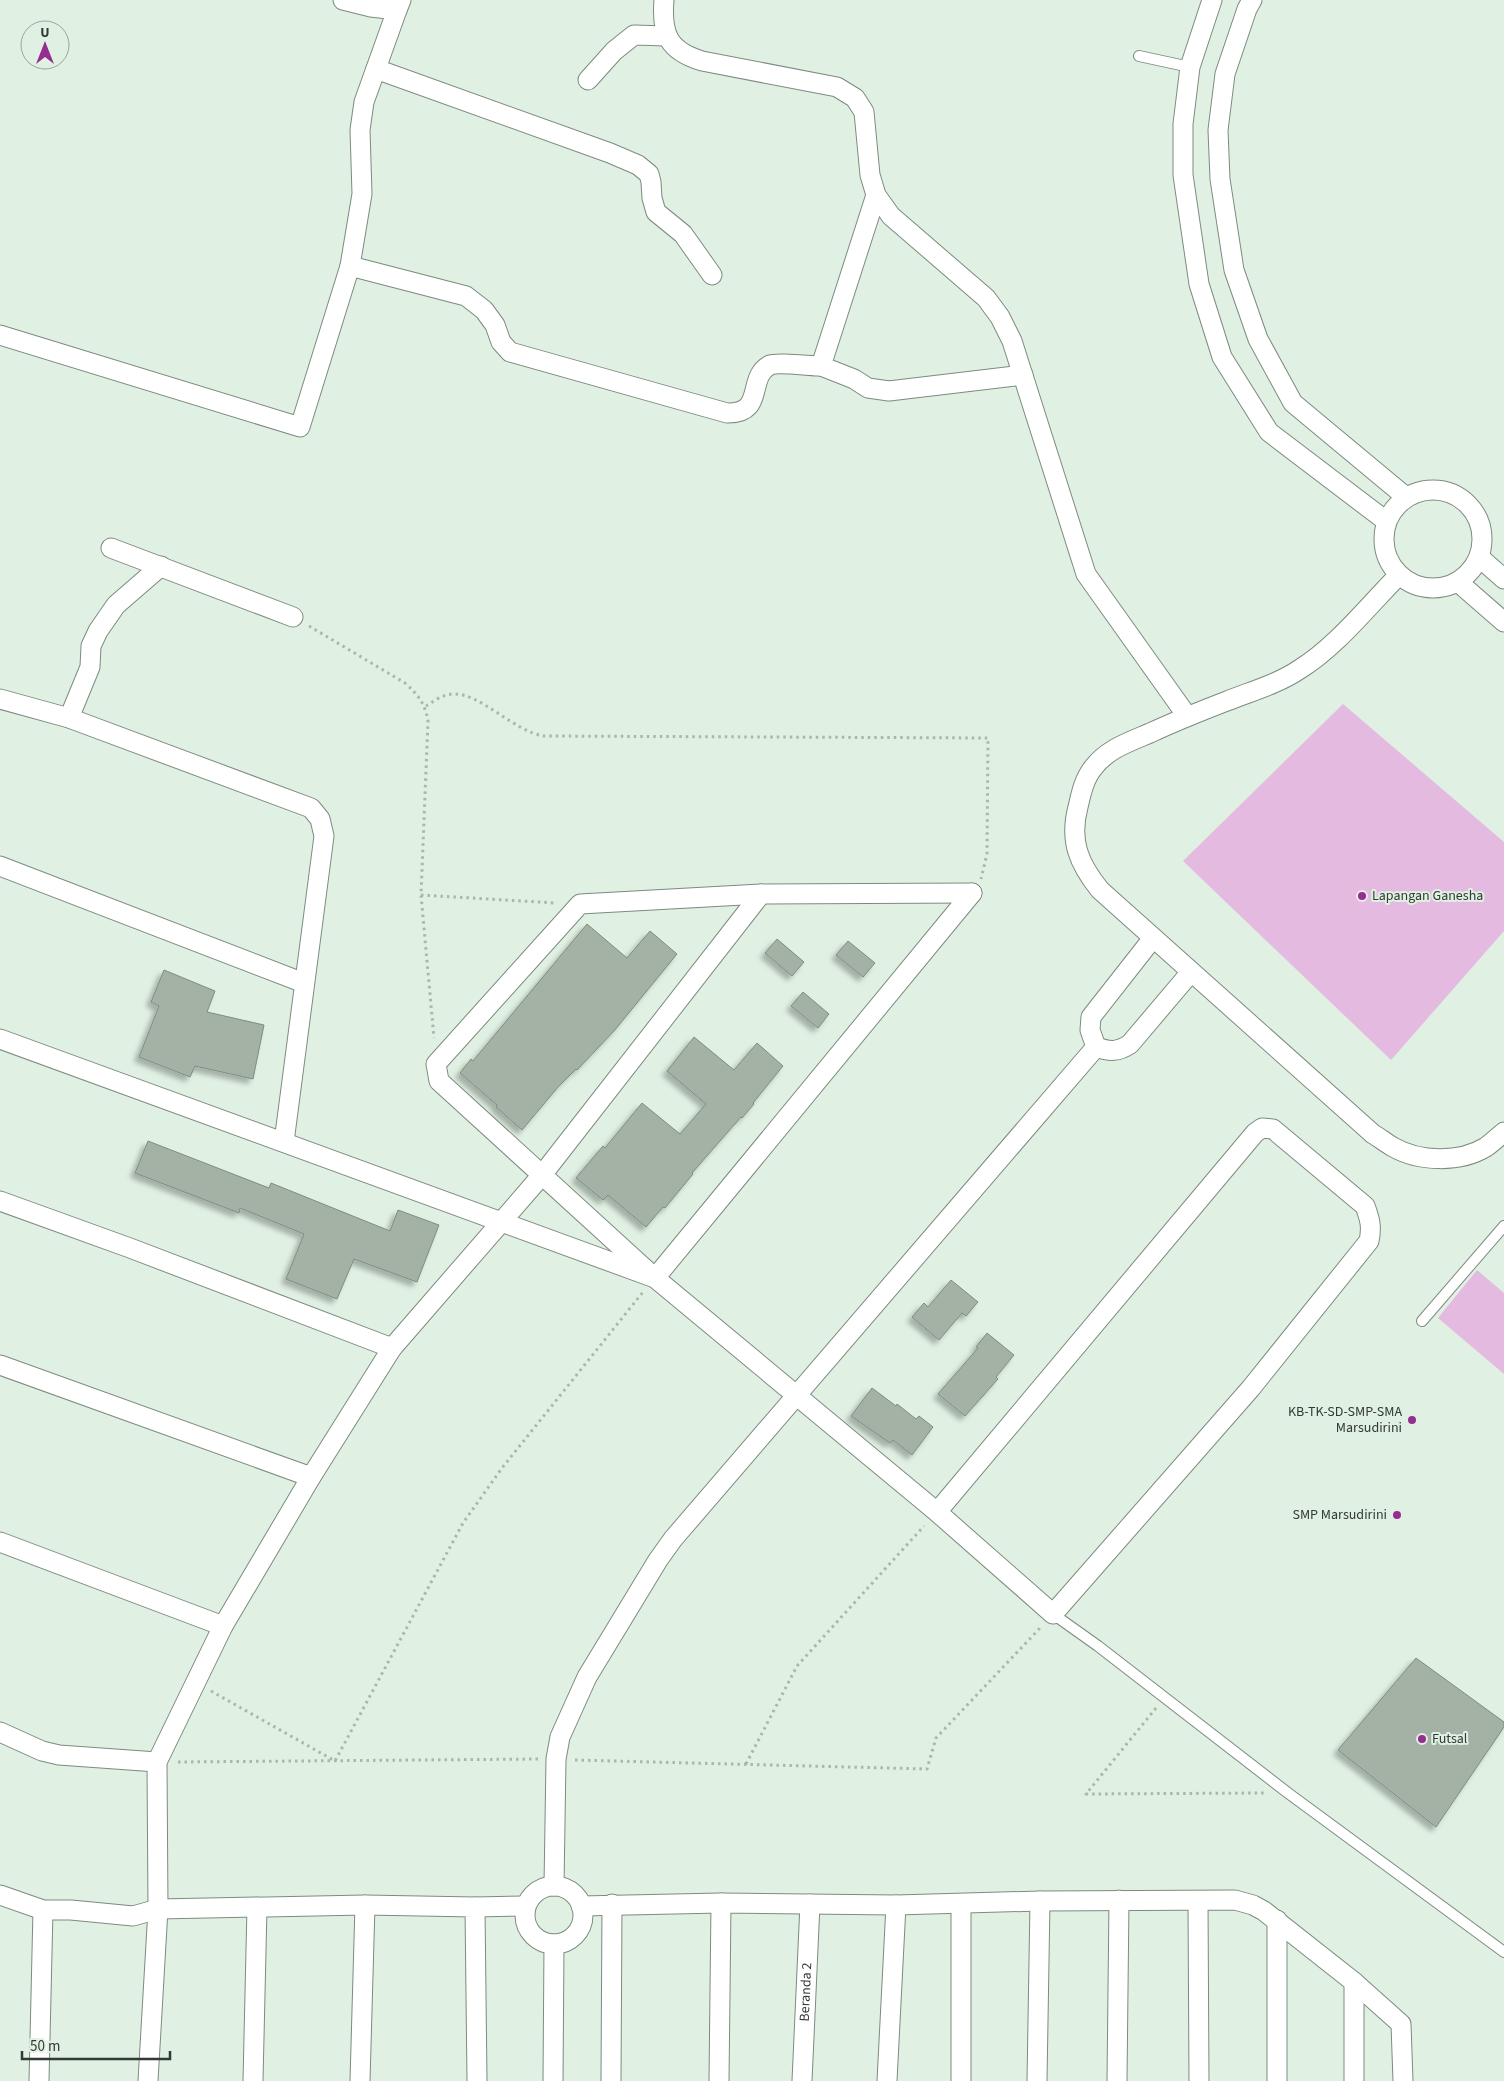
<svg xmlns="http://www.w3.org/2000/svg" width="1504" height="2081" viewBox="0 0 1504 2081" font-family="'Source Sans 3',sans-serif">
	<defs>
		<filter id="shadow"><feDropShadow dx="-4.5" dy="4.5" stdDeviation="2.5" flood-color="#0004"/></filter>
	</defs>
	<rect width="100%" height="100%" fill="#e0f0e2"/>
	<path fill="#e5bae1" d="M1343,704L1504,842V931L1391,1060L1183,861Z
		M1477,1270L1504,1293V1374L1438,1318Z"/>
	<path fill="#a3b2a5" stroke="#7f8d81" filter="url(#shadow)" d="M587,924L627,958L650,931L677,954L614,1031L577,1070L576,1069L558,1087L522,1130L496,1107L497,1105L460,1073L471,1059L473,1061Z
		M777,939L804,962L792,976L765,953Z
		M848,941L875,963L863,977L836,955Z
		M164,970L215,991L207,1012L264,1025L253,1079L195,1066L190,1077L139,1057L159,1006L151,1002Z
		M803,992L829,1014L818,1028L791,1006Z
		M694,1037L734,1070L757,1043L783,1066L753,1103L754,1104L742,1118L741,1117L692,1173L693,1174L665,1208L663,1207L646,1227L608,1195L603,1200L576,1178L603,1146L605,1148L642,1103L680,1134L706,1104L667,1071Z
		M148,1141L269,1188L271,1183L390,1231L398,1210L439,1225L417,1282L354,1259L337,1299L286,1279L304,1234L240,1208L239,1213L135,1173Z
		M951,1280L978,1302L966,1316L962,1313L939,1340L912,1317L924,1303L928,1307Z
		M987,1333L1014,1355L996,1377L998,1379L965,1416L938,1394L978,1348L976,1347Z
		M872,1388L896,1406L897,1404L916,1419L919,1416L933,1427L912,1455L893,1440L890,1443L851,1416Z
		M1416,1658L1504,1722V1727L1436,1827L1338,1750Z"/>
	<g fill="none" stroke-linecap="round" stroke-linejoin="round">
		<defs>
			<path id="service" d="M1139,56L1190,67
				M1422,1321L1504,1226
				M1053,1614L1098,1646L1288,1793L1504,1952"/>
			<g id="minor">
				<path d="M343,0L371,7L397,10L401,0"/>
				<path d="M664,0C661,35 669,51 702,61L837,87L855,98L864,112L870,175L876,195L891,216L986,298L1000,317L1012,341L1086,574L1187,716"/>
				<path d="M1212,0L1190,67L1183,124V175L1199,284L1222,357L1269,432L1386,521"/>
				<path d="M1252,0L1247,9L1225,74L1218,130L1220,179L1234,270L1258,339L1293,403L1406,497"/>
				<path d="M376,69L610,153L638,165L649,174L651,182L652,198L656,212L683,234L712,275"/>
				<path d="M588,80L614,51L634,35L666,36"/>
				<path d="M876,195L821,366L854,379L868,388L889,391L1023,375"/>
				<path d="M350,266L466,296L484,310L495,325L501,342L510,352L727,413C766,414 746,377 770,365C777,362 811,366 821,366"/>
				<path d="M0,335L300,427L350,266L362,194L360,130L364,102L397,10"/>
				<circle cx="1433" cy="539" r="49"/>
				<path d="M111,548L293,617"/>
				<path d="M1479,557L1504,579"/>
				<path d="M1399,575C1369,605 1336,647 1300,669C1278,684 1252,691 1227,701C1201,711 1176,721 1150,733C1129,742 1107,749 1093,768C1084,779 1081,794 1078,807C1069,841 1079,864 1100,890L1373,1134C1380,1138 1386,1143 1393,1147C1419,1162 1460,1163 1486,1147C1492,1143 1498,1137 1504,1132"/>
				<path d="M1458,582L1504,622"/>
				<path d="M0,699L69,718L311,808L320,819L324,836L284,1142"/>
				<path d="M69,718L90,667L91,646L98,631L116,605L161,566"/>
				<path d="M0,866L304,983"/>
				<path d="M0,1039L655,1278L972,893"/>
				<path d="M1096,1047L1090,1030L1091,1017L1153,938"/>
				<path d="M1096,1047C1110,1052 1118,1052 1130,1044L1191,972"/>
				<path d="M0,1201L130,1248L392,1348"/>
				<path d="M0,1365L311,1477"/>
				<path d="M937,1512L1255,1133L1262,1128L1273,1129L1365,1206C1370,1219 1372,1227 1369,1241L1251,1388L1053,1614L937,1512L655,1278L439,1081L436,1064L580,904L761,894L972,893"/>
				<path d="M0,1542L223,1626"/>
				<path d="M0,1732L42,1751L59,1755L157,1762"/>
				<path d="M554,1886L556,1759L560,1737L587,1677L658,1560L673,1539L1096,1047"/>
				<circle cx="554" cy="1915" r="29"/>
				<path d="M0,1895L43,1910H71L133,1916L158,1909L365,1905L475,1907L477,2081"/>
				<path d="M1198,1901L1199,2081"/>
				<path d="M961,1904V2081"/>
				<path d="M581,1906L721,1903L896,1905L1040,1901L1235,1900L1253,1905L1264,1911L1354,1982V2081"/>
				<path d="M475,1907L526,1906"/>
				<path d="M1277,1920V2081"/>
				<path d="M1354,1982L1401,2024L1403,2081"/>
				<path d="M39,2081L43,1910"/>
				<path d="M148,2081L158,1909L157,1762L223,1626L311,1477L392,1348L542,1175L761,894"/>
				<path d="M253,2081L257,1907"/>
				<path d="M360,2081L365,1905"/>
				<path d="M553,2081L554,1944"/>
				<path d="M611,2081L612,1904"/>
				<path d="M719,2081L721,1903"/>
				<path id="s1" d="M802,2081L810,1904"/>
				<path d="M887,2081L896,1905"/>
				<path d="M1037,2081L1040,1901"/>
				<path d="M1117,2081L1119,1900"/>
			</g>
		</defs>
		<use href="#service" stroke="#7d8b7f" stroke-width="12"/>
		<use href="#minor" stroke="#7d8b7f" stroke-width="21"/>
		<path stroke="#aab7ab" stroke-width="3" stroke-dasharray="2.5 4" stroke-linecap="butt" d="M309,626L405,683C418,695 425,703 428,721L421,895L434,1038
			M426,706C434,701 443,694 454,694C480,693 515,732 544,736L988,738L987,854L981,879
			M421,895L555,903
			M211,1691L335,1761L463,1523L502,1468L643,1292
			M1156,1708L1086,1794L1264,1793
			M575,1760L927,1769L936,1738L1041,1627
			M178,1762L539,1759
			M746,1764L797,1666L924,1526"/>
		<use href="#service" stroke="#fff" stroke-width="10"/>
		<use href="#minor" stroke="#fff" stroke-width="19"/>
	</g>
	<g fill="#962e91" stroke="#e0f0e2" stroke-width="2">
		<circle cx="1362" cy="896" r="5"/>
		<circle cx="1412" cy="1420" r="5"/>
		<circle cx="1397" cy="1515" r="5"/>
		<circle cx="1422" cy="1739" r="5"/>
	</g>
	<g text-anchor="middle" dominant-baseline="central" stroke-width="4" stroke-linejoin="round" paint-order="stroke">
		<g font-size="14" fill="#333934" stroke="#e0f0e2" text-anchor="start">
			<text x="1372" y="896">Lapangan Ganesha</text>
			<text x="1402" y="1412" text-anchor="end">KB-TK-SD-SMP-SMA<tspan x="1402" dy="16">Marsudirini</tspan></text>
			<text x="1387" y="1515" text-anchor="end">SMP Marsudirini</text>
			<text x="1432" y="1739">Futsal</text>
		</g>
		<g font-size="14" fill="#333934" stroke="#e0f0e2">
			<text stroke="none"><textPath href="#s1" startOffset="89">Beranda 2</textPath></text>
		</g>
	</g>
	<g transform="translate(45 45)"><circle r="24" fill="#e0f0e2" stroke="#9ba79c"/>
	<path d="M0-4L9 19L0 12L-9 19Z" fill="#962e91"/>
	<text y="-8" font-size="14" font-weight="bold" text-anchor="middle" fill="#333934">U</text>
	</g>
	<path d="M22 2051v8h148v-8" fill="none" stroke="#333934" stroke-width="2.5"/>
	<text x="30" y="2051" font-size="15" fill="#333934" stroke="#e0f0e2" stroke-width="4" paint-order="stroke">50 m</text>
</svg>
